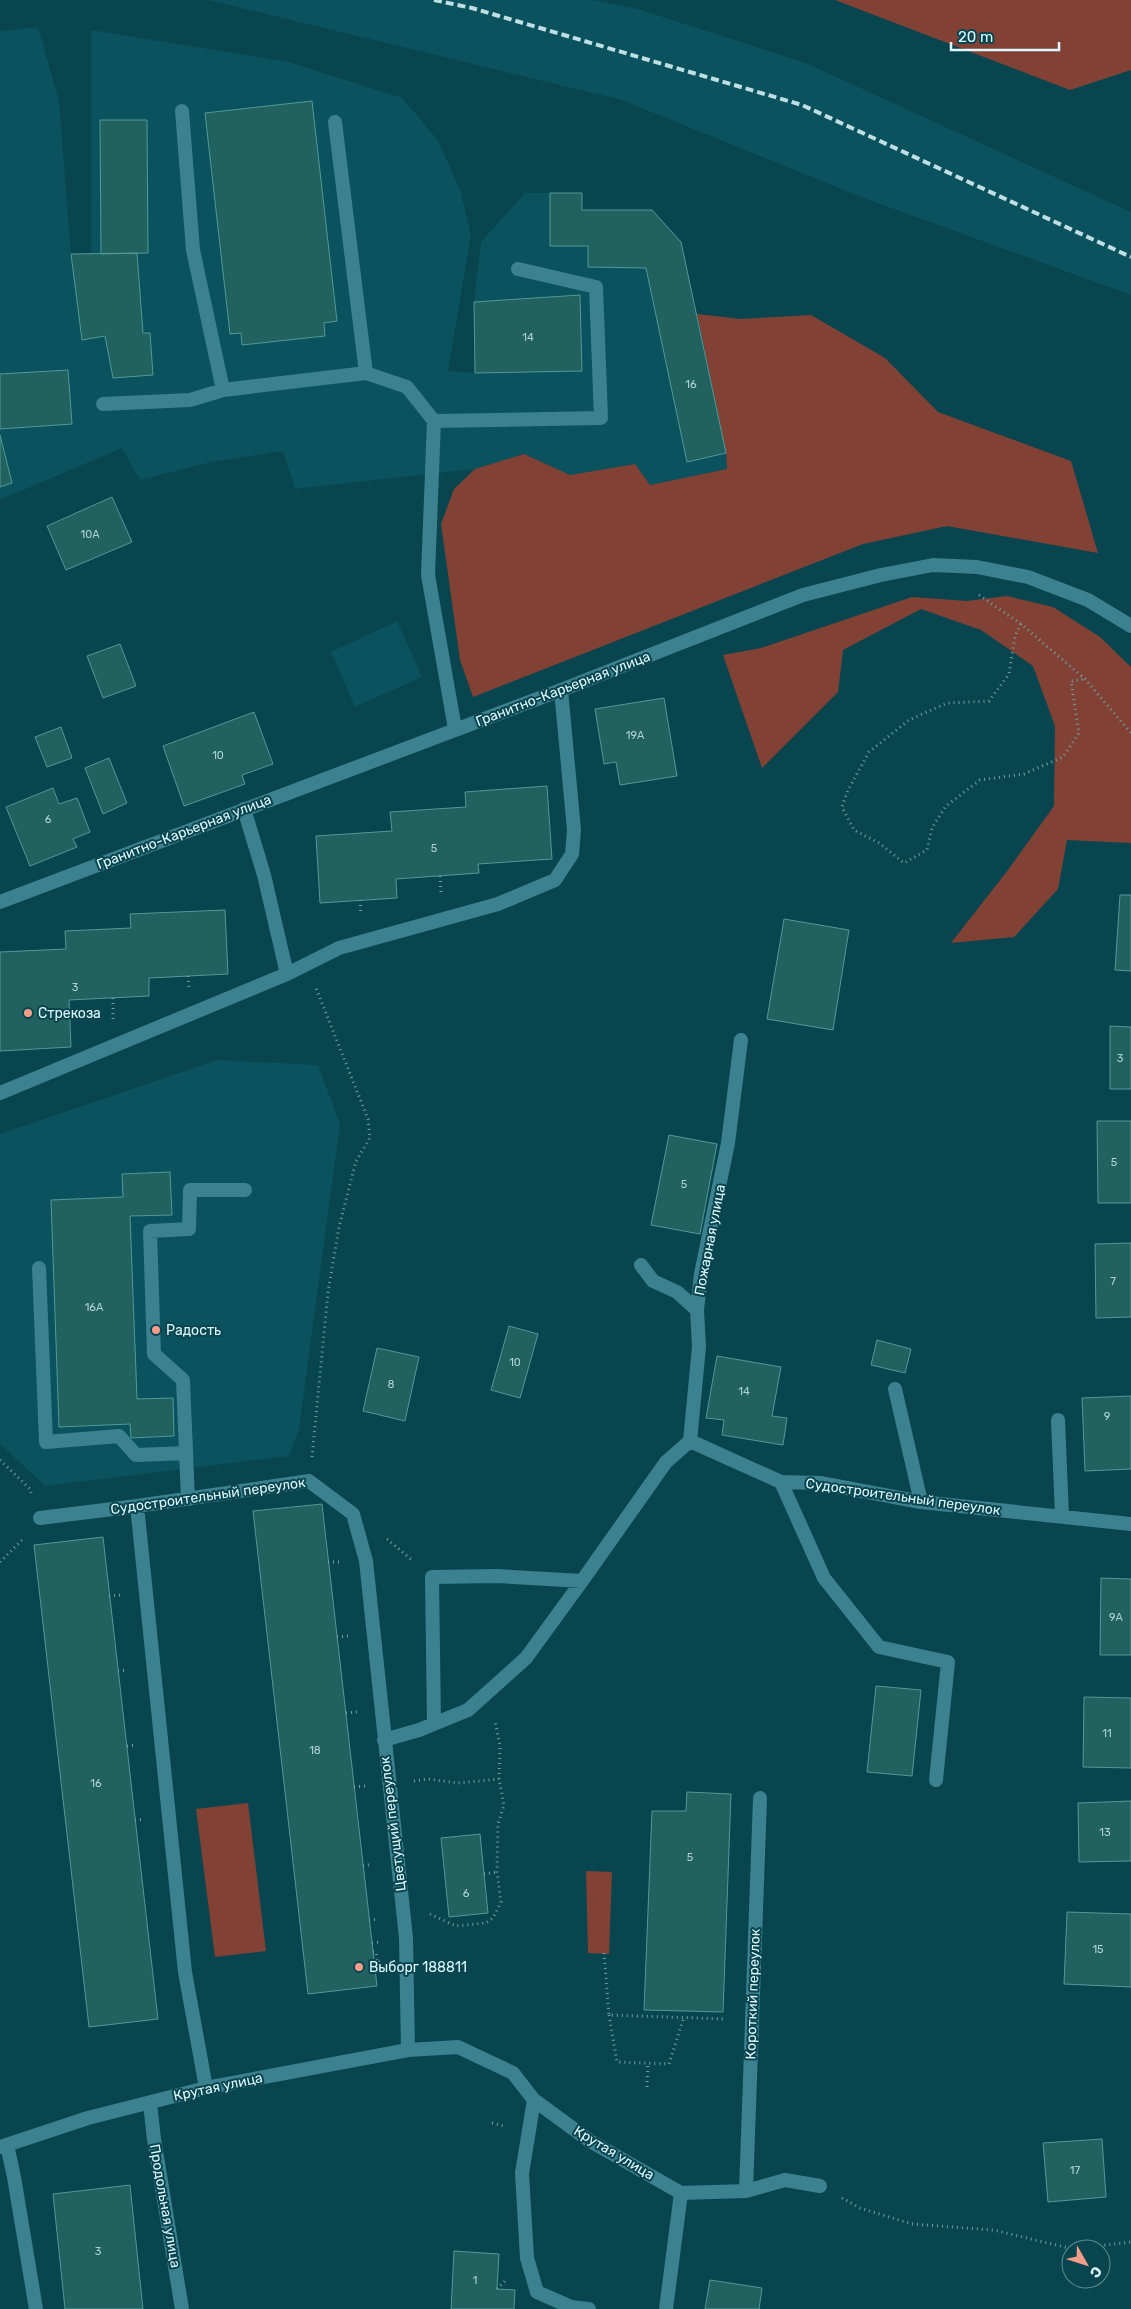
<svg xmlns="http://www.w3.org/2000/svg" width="1131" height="2309" viewBox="0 0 1131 2309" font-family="Rubik,sans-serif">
	<rect width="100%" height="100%" fill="#09454f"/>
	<path fill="#0a525e" d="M208,0H592L638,9L806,63L1131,212V295L861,197L622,100Z
		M38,27L59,101L71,254L91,253V30L289,62L402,98L438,140L461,193L471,235L448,371L475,373L474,302L481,242L525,193H582V210H652L681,242L726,453L727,469L650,485L635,464L570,475L524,454L475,469L295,489L283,451L211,462L140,480L122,448L0,500V31Z
		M397,621L422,677L355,707L331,652Z
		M217,1060L318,1065L340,1124L299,1429L289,1456L45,1486L0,1444V1134Z"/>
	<path fill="#814235" d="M835,0H1131V70L1070,90Z
		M697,314L740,319L811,315L885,358L938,412L1071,461L1098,553L947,526L863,544L473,697L460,660L441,524L454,489L475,469L524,454L570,475L635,464L650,485L727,469L726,453Z
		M1007,596L1053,607L1100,637L1131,667V843L1067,840L1058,889L1014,937L951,943L1008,870L1054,806L1055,726L1033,666L981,630L921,609L843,650L838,692L762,768L723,655L761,648L912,597L967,601Z
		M248,1803L266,1951L215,1957L196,1809Z
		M586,1871L612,1872L609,1954L588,1953Z"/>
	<path fill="#21615f" stroke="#519a98" d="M312,101L337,321L324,323L325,336L242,345L241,333L230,334L205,113Z
		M100,120H147L148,253L101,254Z
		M550,193H582V210H652L681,242L726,453L687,462L646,268L588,267V246H550Z
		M137,253L143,333H150L153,375L113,378L105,336L82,340L71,254Z
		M580,295L582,371L475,373L474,302Z
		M68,370L72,424L0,429V374Z
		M0,435L12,483L0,487Z
		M112,497L132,542L66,570L47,526Z
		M120,644L136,686L103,698L87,656Z
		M664,698L677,776L620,785L616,762L604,764L595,709Z
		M254,712L273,764L242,775L245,784L184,806L163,746Z
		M61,727L72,758L47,767L35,737Z
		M109,758L127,803L103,814L85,768Z
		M547,786L552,859L478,864L479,873L396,879L397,898L320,903L316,836L392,831L390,812L466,807L465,792Z
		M53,788L59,804L77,798L90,832L73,839L77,847L30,866L6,807Z
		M1120,895H1131V971L1115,970Z
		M225,910L228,974L149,978V996L69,1000L71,1047L0,1051V952L66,949L65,931L131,928L130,914Z
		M784,919L849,930L833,1030L767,1019Z
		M1110,1026L1131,1027V1089H1110Z
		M1097,1121H1131V1203H1098Z
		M669,1135L717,1144L700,1234L651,1225Z
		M170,1172L172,1215L130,1216L137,1399L173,1398L174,1436L131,1438L130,1424L59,1427L51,1200L123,1197L122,1174Z
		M1131,1243V1317L1096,1318L1095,1244Z
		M509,1326L538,1334L520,1398L491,1390Z
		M877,1340L911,1349L905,1373L871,1365Z
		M377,1348L419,1357L405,1421L363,1411Z
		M717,1356L781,1367L772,1416L787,1418L783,1445L722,1435L724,1420L706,1418Z
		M1131,1396V1469L1085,1471L1082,1398Z
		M322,1504L377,1986L308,1994L253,1511Z
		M103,1537L158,2019L89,2027L34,1545Z
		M1101,1578L1131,1579V1655H1100Z
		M876,1686L921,1690L912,1776L867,1772Z
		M1084,1697L1131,1698V1768L1083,1767Z
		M687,1792L731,1794L723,2012L644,2010L652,1811H686Z
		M1131,1801V1861L1079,1862L1078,1803Z
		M480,1834L488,1913L449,1917L441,1838Z
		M1067,1912L1131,1914V1987L1064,1984Z
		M1102,2139L1106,2197L1048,2202L1043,2143Z
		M130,2185L143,2309H65L53,2194Z
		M454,2251L499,2254L497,2289L515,2290L514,2309H451Z
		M710,2280L762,2288L759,2309H705Z"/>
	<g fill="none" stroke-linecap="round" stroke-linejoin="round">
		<path stroke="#739ea6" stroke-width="3" stroke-dasharray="1 4" stroke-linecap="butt" d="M979,595L1021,624L1085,679L1131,733
			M1021,624L1015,636L1009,674L989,701L947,703L909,720L869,752L848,790L842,807L854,830L879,843L904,863L927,850L932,828L946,806L980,780L1024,774L1063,757L1079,733L1071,681L1085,679
			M440,876L441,893
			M360,900L361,915
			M188,976L189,988
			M113,998V1020
			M312,1457L328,1292L339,1227L356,1161L370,1138L368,1119L316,988
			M0,1460L30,1489L31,1493
			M387,1539L413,1561
			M0,1562L24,1538
			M328,1562H340
			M109,1596L121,1595
			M337,1637L349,1636
			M118,1671L128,1670
			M346,1713L357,1712
			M127,1746L136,1745
			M414,1781L427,1779L458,1783L499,1779
			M354,1787L366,1786
			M135,1820L145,1819
			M363,1866L372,1864
			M484,1874L497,1872
			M430,1914L456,1926L486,1923L493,1918L501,1902L497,1872L498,1824L504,1805L499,1779L500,1746L495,1721
			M369,1920L379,1919
			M372,1943L381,1942
			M373,1952H376L377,1962L382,1961
			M604,1953L609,2015L726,2019
			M609,2015L617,2062L669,2064L684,2017
			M647,2087L648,2063
			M492,2123L504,2126
			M842,2198L860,2208L912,2224L993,2230L1073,2249L1131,2242
			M497,2289L507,2279"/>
		<path stroke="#3b818f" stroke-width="14" d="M182,111L193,250L223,390
			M335,122L366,373
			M103,404L190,400L223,390L366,373L407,387L434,421
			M455,729L428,575L434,421L601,418L596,287L518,269
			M244,809L264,875L287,974
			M0,1093L287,974L339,948L498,904L555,880L572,854L574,830L561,690
			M641,1265L653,1281L677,1292L697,1310
			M39,1268L46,1442L119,1436L136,1455L186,1453
			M895,1389L921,1502
			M1058,1420L1062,1516
			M690,1441L781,1482L820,1483L921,1502L1131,1524
			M690,1441L699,1347L697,1310L701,1274L728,1143L741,1040
			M781,1482L824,1578L879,1647L948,1662L936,1780
			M188,1499L183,1380L154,1354L150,1231L189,1229L190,1190H245
			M137,1506L185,1972L206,2088
			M40,1518L137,1506L309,1481L353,1514L366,1561L406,1938L408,2050
			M434,1724L432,1577L497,1576L582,1581L666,1462L690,1441
			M384,1740L419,1730L468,1710L526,1658L582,1581
			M534,2100L522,2173L527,2258L537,2292L571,2307L589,2309
			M7,2145L14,2177L36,2309
			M666,2309L681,2193"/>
		<path stroke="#3b818f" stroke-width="14" d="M0,902L561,690L803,595L881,575L933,565L977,567L1028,577L1088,600L1131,626
			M150,2103L154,2139L182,2309
			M0,2147L88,2118L206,2088L408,2050L458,2047L513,2073L534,2100L590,2141L681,2193L746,2191L785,2180L820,2186
			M746,2191L760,1798"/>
		<path stroke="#bfdfe5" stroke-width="4" stroke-dasharray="8 4" stroke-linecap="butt" d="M434,0L472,8L802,105L1131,257"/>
	</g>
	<g fill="#f49d8b" stroke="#09454f" stroke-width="2">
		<circle cx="28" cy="1013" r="5"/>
		<circle cx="156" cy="1330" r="5"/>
		<circle cx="359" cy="1967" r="5"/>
	</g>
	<g text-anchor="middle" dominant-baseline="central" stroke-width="4" stroke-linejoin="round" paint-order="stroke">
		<g font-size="11" fill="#aed2d6">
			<text x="528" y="337">14</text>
			<text x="691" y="384">16</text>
			<text x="90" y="534">10А</text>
			<text x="635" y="735">19А</text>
			<text x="218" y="755">10</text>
			<text x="48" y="819">6</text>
			<text x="434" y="848">5</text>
			<text x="75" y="987">3</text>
			<text x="1120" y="1058">3</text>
			<text x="1114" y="1162">5</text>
			<text x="684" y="1184">5</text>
			<text x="1113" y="1281">7</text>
			<text x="94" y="1307">16А</text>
			<text x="515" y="1362">10</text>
			<text x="391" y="1384">8</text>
			<text x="744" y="1391">14</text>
			<text x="1107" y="1416">9</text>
			<text x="1116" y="1617">9А</text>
			<text x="1107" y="1733">11</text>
			<text x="315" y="1750">18</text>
			<text x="96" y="1783">16</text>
			<text x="1105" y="1832">13</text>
			<text x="690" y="1857">5</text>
			<text x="466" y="1893">6</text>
			<text x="1098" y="1949">15</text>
			<text x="1075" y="2170">17</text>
			<text x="98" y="2251">3</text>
			<text x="475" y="2280">1</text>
		</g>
		<g font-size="14" fill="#ddf8fe" stroke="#09454f">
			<text transform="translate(563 689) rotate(-21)">Гранитно-Карьерная улица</text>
			<text transform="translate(184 832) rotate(-21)">Гранитно-Карьерная улица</text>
			<text transform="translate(710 1240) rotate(-79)">Пожарная улица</text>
			<text transform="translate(208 1496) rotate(-8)">Судостроительный переулок</text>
			<text transform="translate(903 1497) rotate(8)">Судостроительный переулок</text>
			<text transform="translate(393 1824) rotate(-97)">Цветущий переулок</text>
			<text transform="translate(753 1994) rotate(-88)">Короткий переулок</text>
			<text transform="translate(218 2087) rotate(-12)">Крутая улица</text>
			<text transform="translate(614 2153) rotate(31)">Крутая улица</text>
			<text transform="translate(165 2206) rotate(80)">Продольная улица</text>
		</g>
		<g font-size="14" fill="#ddf8fe" stroke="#09454f" text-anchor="start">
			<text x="38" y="1013">Стрекоза</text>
			<text x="166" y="1330">Радость</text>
			<text x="369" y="1967">Выборг 188811</text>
		</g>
	</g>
	<g transform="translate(1086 2264) rotate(129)"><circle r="24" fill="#09454f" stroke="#5e8d95"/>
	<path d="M0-4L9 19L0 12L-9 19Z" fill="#f49d8b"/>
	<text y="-8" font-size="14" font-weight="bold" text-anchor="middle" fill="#ddf8fe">С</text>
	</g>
	<path d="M951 42v8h108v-8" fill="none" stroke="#ddf8fe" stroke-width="2.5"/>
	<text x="958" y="42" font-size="15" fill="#ddf8fe" stroke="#09454f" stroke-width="4" paint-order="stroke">20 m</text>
</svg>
